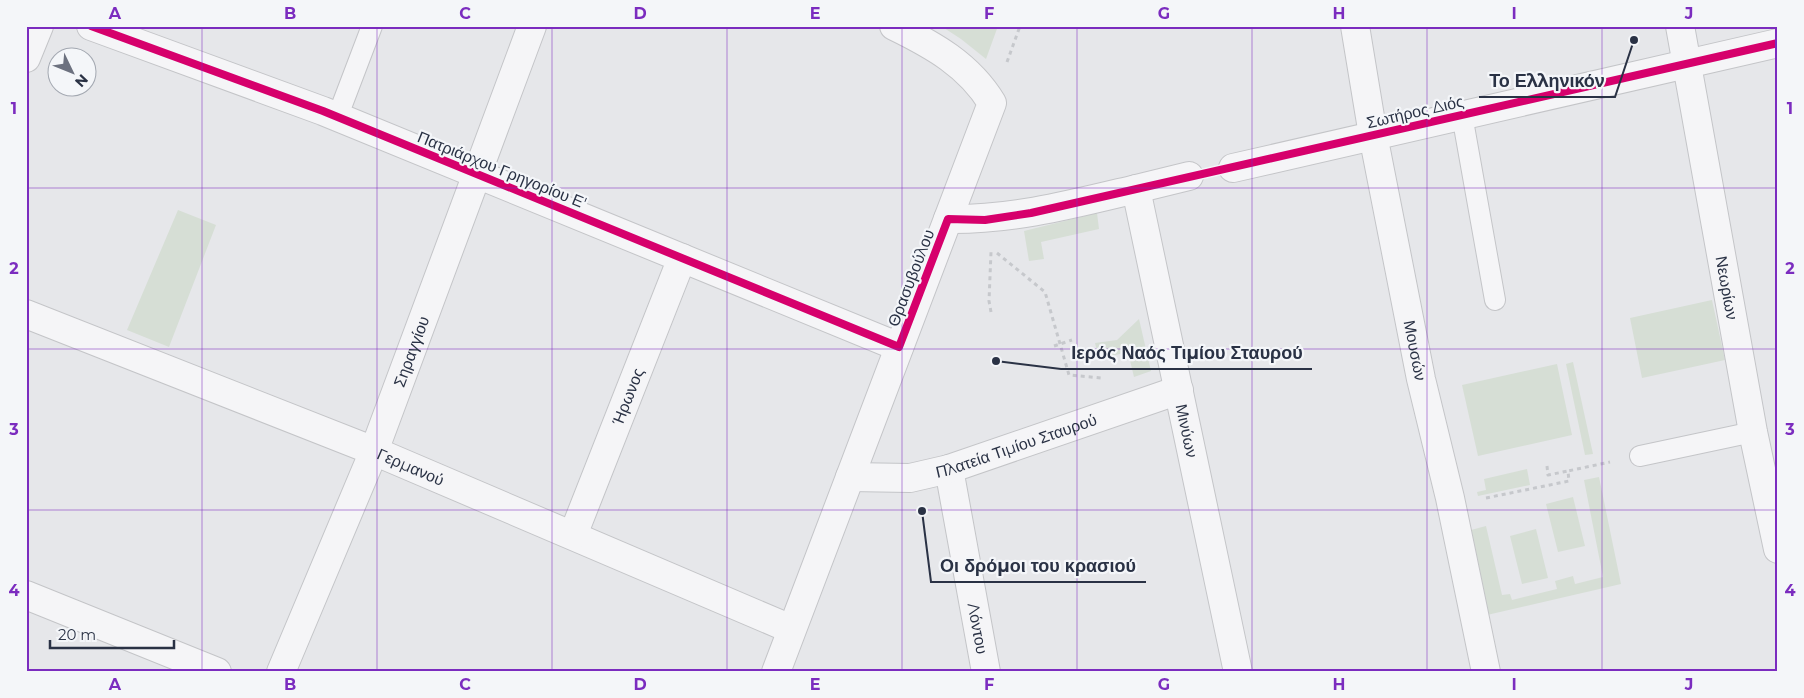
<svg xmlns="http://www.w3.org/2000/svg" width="1804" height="698" viewBox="0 0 1804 698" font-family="Montserrat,sans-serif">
	<rect width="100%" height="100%" fill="#e6e7ea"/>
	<path fill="#d6ded5" d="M941,26H998L986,59L961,39Z
		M178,210L216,225L169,347L127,330Z
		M1097,213L1099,229L1041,242L1044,259L1029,261L1024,231Z
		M1712,300L1725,360L1642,378L1630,318Z
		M1139,319L1151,371L1134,377L1128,352L1099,359L1095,343L1117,340Z
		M1573,362L1593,454L1585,455L1566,364Z
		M1557,364L1572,435L1478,456L1462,385Z
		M1527,469L1530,485L1478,496L1477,492L1486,490L1484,479Z
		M1599,477L1621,584L1487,615L1471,530L1486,526L1502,595L1510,594L1512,600L1557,589L1555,581L1573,576L1575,584L1603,577L1584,480Z
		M1573,497L1585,546L1558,552L1546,504Z
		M1536,529L1548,578L1522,584L1510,536Z"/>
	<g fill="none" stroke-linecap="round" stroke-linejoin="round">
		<defs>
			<path id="service" d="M1462,115L1495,300
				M337,118L372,26
				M1640,456L1753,432"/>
			<path id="pedestrian" d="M1233,168L1778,43
				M1136,189L1189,176"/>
			<g id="minor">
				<path d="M91,26L323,111L899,347"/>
				<path id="s1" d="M1355,26L1373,135L1421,379L1450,498L1486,672"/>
				<path id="s2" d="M1680,26L1753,432L1778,549"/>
				<path d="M26,58L39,26"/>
				<path id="s3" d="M948,219C1013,220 1073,204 1136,189L1238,672"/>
				<path id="s4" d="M26,314L374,451L791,629"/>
				<path id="s5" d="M949,469L986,672"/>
				<path id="s6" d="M850,477L910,478L949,469L1179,390"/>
				<path id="s7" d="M573,535L682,258"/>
				<path id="s8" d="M281,672L374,451L532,26"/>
				<path d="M776,672L992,103C969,65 933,45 894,26"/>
			</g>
			<path id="tertiary" d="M26,595L217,672"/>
		</defs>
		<use href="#service" stroke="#c4c5c8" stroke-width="22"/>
		<use href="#pedestrian" stroke="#c4c5c8" stroke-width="30"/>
		<use href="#minor" stroke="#c4c5c8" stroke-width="30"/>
		<use href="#tertiary" stroke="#c4c5c8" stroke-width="30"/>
		<path stroke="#c6c8cc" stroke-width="3" stroke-dasharray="4 4" stroke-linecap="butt" d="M1007,62L1020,26
			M997,253L1045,292L1069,375L1101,378
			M991,312L989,301L991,252
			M1054,346L1072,340
			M1547,466L1548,475L1568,471
			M1486,498L1569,481L1568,471L1610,462"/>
		<use href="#service" stroke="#f5f5f7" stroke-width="20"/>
		<use href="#pedestrian" stroke="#f5f5f7" stroke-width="28"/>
		<use href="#minor" stroke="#f5f5f7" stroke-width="28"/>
		<use href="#tertiary" stroke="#f5f5f7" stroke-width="28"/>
		<defs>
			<path id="cycleway" d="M91,26L323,111L899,347L948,219L985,220L1031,213L1778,43"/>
		</defs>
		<use href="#cycleway" stroke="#f4f6f9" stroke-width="11"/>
		<use href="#cycleway" stroke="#d6006c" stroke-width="8"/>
	</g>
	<path fill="none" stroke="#7b2cbf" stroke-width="1" stroke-opacity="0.55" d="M202,26V672M377,26V672M552,26V672M727,26V672M902,26V672M1077,26V672M1252,26V672M1427,26V672M1602,26V672M26,188H1778M26,349H1778M26,510H1778"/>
	<g text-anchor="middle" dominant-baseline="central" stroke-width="4.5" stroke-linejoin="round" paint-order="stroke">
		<g font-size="16" fill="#2a3245" stroke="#f4f6f9">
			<text transform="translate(1415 112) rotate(-13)">Σωτήρος Διός</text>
			<text transform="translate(502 170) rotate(22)">Πατριάρχου Γρηγορίου Ε'</text>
			<text transform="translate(911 278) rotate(-69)">Θρασυβούλου</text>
			<text stroke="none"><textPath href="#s2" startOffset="266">Νεωρίων</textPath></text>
			<text stroke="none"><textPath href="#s1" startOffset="330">Μουσών</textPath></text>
			<text stroke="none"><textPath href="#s8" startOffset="346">Σηραγγίου</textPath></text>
			<text stroke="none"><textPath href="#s7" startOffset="149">Ήρωνος</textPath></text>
			<text stroke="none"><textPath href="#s3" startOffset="438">Μινύων</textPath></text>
			<text stroke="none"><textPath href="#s6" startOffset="171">Πλατεία Τιμίου Σταυρού</textPath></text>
			<text stroke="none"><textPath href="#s4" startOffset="414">Γερμανού</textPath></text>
			<text stroke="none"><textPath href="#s5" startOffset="162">Λόντου</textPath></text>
		</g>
	</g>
	<path fill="none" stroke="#2a3245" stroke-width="2" d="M1634 40L1615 97H1479M996 361L1061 369H1312M922 511L931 582H1146"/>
	<g fill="#2a3245" stroke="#f4f6f9" stroke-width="2">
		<circle cx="1634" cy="40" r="5"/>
		<circle cx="996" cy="361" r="5"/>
		<circle cx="922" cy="511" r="5"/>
	</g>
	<g font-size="18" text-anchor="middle" font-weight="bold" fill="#2a3245" stroke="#f4f6f9" stroke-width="4.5" stroke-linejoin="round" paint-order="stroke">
		<text x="1547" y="87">Το Ελληνικόν</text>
		<text x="1187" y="359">Ιερός Ναός Τιμίου Σταυρού</text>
		<text x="1038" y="572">Οι δρόμοι του κρασιού</text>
	</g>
	<rect width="1804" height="698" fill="none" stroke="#f4f6f9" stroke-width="55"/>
	<g transform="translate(72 72) rotate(133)"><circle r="24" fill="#f4f6f9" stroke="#a3a8b1"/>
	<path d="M0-4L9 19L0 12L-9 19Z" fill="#6c717f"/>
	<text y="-8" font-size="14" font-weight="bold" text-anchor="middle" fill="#2a3245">N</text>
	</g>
	<path d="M50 640v8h124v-8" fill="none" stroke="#2a3245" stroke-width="2.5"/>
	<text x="58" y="640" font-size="15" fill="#2a3245" stroke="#f4f6f9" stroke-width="4" paint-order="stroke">20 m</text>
	<rect x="28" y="28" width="1748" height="642" fill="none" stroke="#7b2cbf" stroke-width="2"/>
	<g font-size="16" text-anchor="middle" font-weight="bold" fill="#7b2cbf">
		<text x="115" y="19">A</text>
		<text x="290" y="19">B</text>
		<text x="465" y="19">C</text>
		<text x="640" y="19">D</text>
		<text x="815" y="19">E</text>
		<text x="989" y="19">F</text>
		<text x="1164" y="19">G</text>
		<text x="1339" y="19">H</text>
		<text x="1514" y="19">I</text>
		<text x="1689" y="19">J</text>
		<text x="14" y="114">1</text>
		<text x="1790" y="114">1</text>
		<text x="14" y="274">2</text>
		<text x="1790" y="274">2</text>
		<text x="14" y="435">3</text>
		<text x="1790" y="435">3</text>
		<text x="14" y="596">4</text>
		<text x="1790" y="596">4</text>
		<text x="115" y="690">A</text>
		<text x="290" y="690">B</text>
		<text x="465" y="690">C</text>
		<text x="640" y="690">D</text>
		<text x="815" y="690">E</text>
		<text x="989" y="690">F</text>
		<text x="1164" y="690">G</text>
		<text x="1339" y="690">H</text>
		<text x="1514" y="690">I</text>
		<text x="1689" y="690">J</text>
	</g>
</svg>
